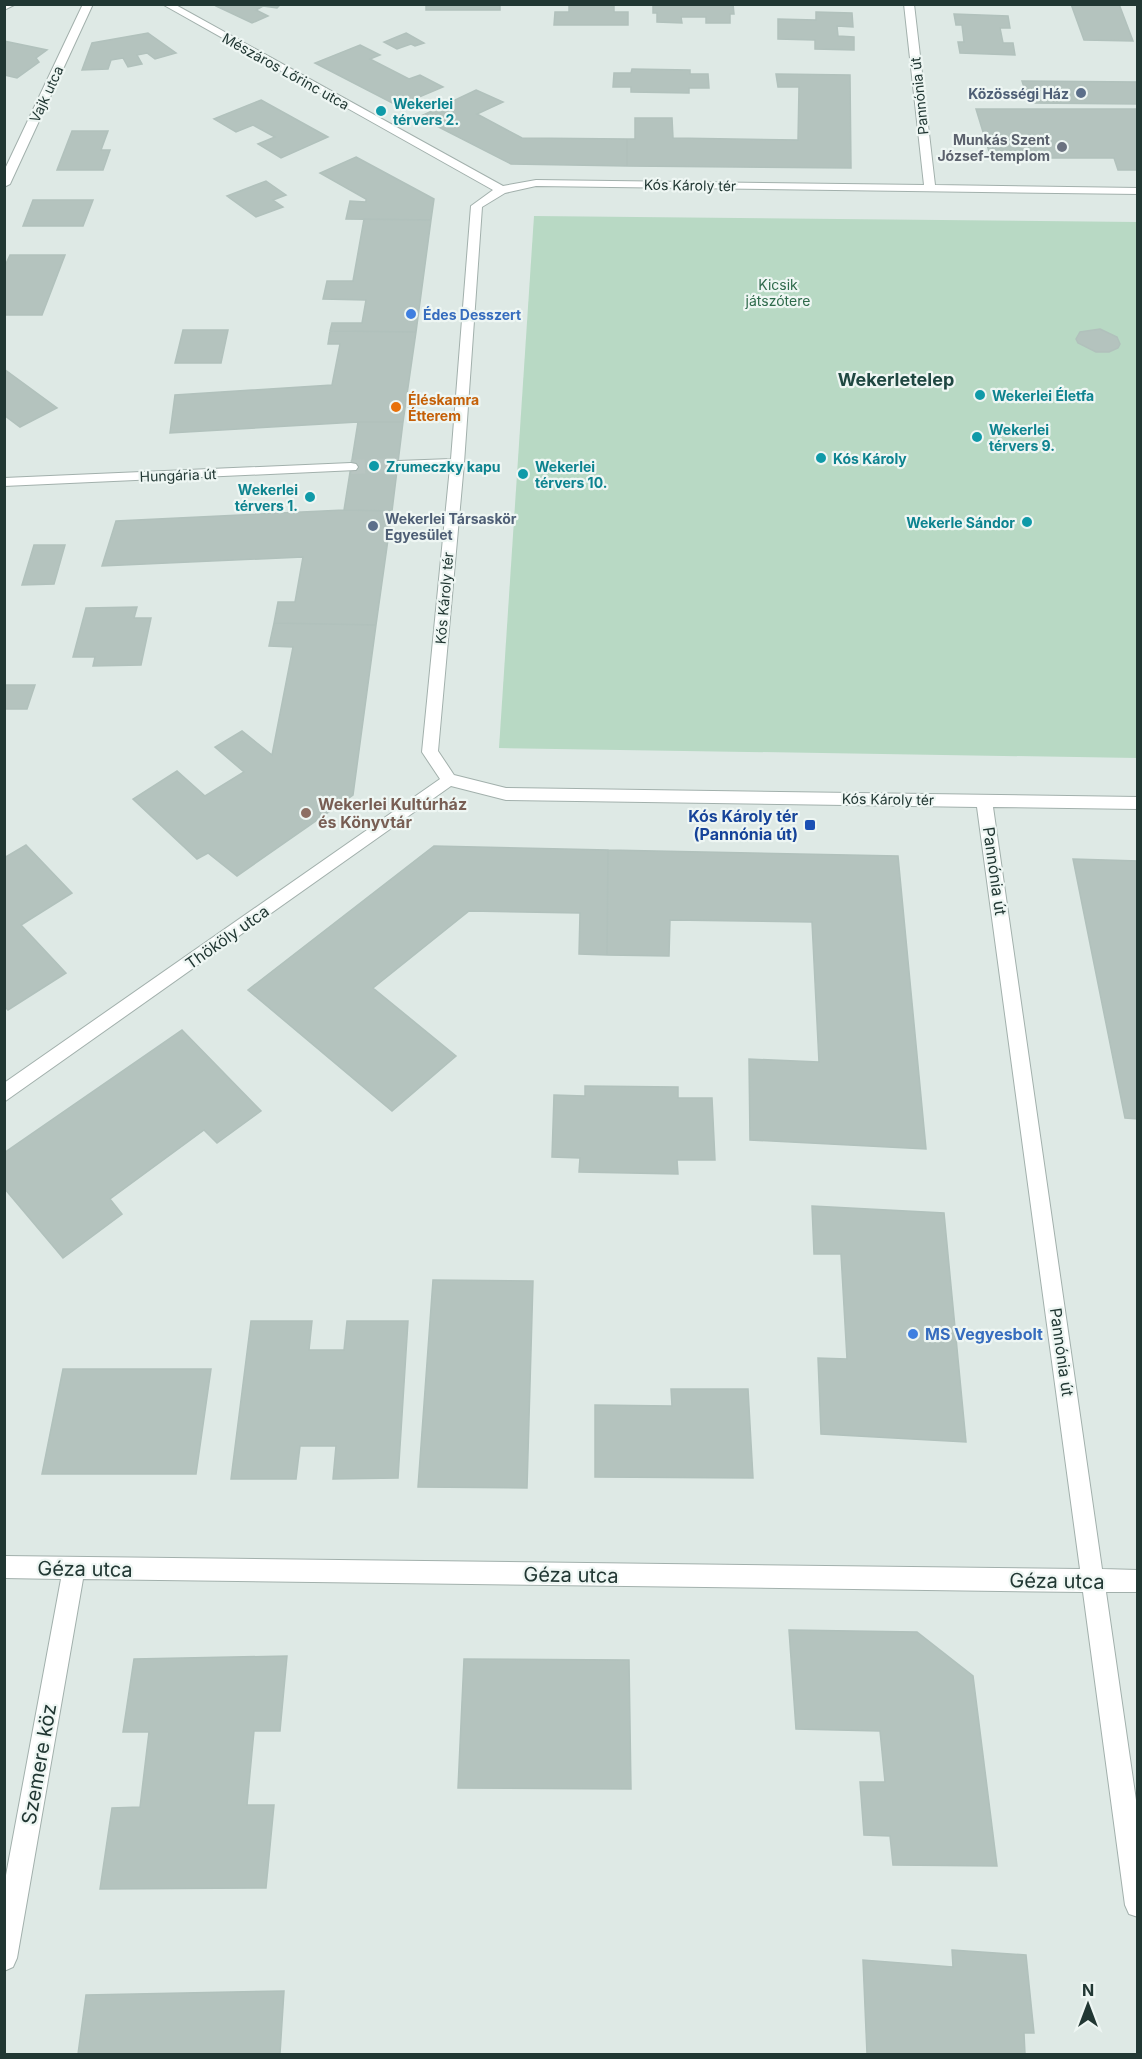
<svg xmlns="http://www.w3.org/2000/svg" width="1142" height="2059" viewBox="0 0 1142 2059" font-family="Inter,sans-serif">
	<rect width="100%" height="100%" fill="#dee9e5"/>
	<path fill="#b8d9c4" d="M534,216L1137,222V758L499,748Z"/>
	<path fill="#b4c3be" stroke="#b1c1bc" stroke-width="1.5" d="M218,4H281L277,8L263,6L256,10L268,16L252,23L216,6Z
		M426,4H500V10H426Z
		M628,4L614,5V12H628V25H554L555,12H569V5L555,4Z
		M653,4H733L734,14H730V23H706V17H681L682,23L657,22V13H653Z
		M1071,4H1119L1133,41L1084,40Z
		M816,12L852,13L853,27L837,26L838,36L854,37V50L815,49V40L778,39V19L816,20Z
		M954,14L1008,16L1010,28H1000L1003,43H1013L1015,55L960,53L958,42H964L962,25H956Z
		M148,33L176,53L155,59L147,53L137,55L142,64L128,67L123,58L111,60L108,69L82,70L92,43Z
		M406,33L424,43L415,46L411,44L397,49L384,42Z
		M4,41L47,50L36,58L39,62L17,78L4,75Z
		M360,45L380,55L370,59L409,79L420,75L443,87L398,106L315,63Z
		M632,69L690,70V74H708L709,88H689V93L631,92V87H613L614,73H631Z
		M776,74L850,75L851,168L627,166V139H635V118H672L673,138L798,140L799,87H778Z
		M1022,81L1138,82V104L1029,103Z
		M476,90L503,102L477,114L522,138L627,139V166L511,164L419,117Z
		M261,100L328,137L281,158L258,144L275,137L253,125L236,132L214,119Z
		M976,109H1138V170H1118L1114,158H991Z
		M72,131H108L101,150H110L103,170H57Z
		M356,157L434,199L431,220L346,219L350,201L366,202V199L320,173Z
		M266,181L286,195L273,200L283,207L256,217L227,196Z
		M33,200H93L83,226H23Z
		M364,219L431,220L416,332L330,331L332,323H362L366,300L323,299L327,281H353Z
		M10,255H65L42,315H4V268Z
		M1100,329L1117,337L1120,344L1118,348L1109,352H1096L1078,343L1076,339L1080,332Z
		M183,330H228L221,363H175Z
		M330,331L416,332L403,422H358L170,433L175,395L332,385L340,344H328Z
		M4,369L57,408L20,427L4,415Z
		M358,422H403L392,511L344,510Z
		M344,510L392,511L376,625L274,623L278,602H295L303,557L102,566L116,521Z
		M34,545H65L54,584L22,585Z
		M137,607L134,618H151L141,665L93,666L95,657H73L86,608Z
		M274,623L376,625L353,795L237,876L208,853L197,859L133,799L177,771L205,796L244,772L215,747L242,731L272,755L293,647L269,646Z
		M4,685H35L27,709H4Z
		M26,845L72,893L21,925L66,973L8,1010L4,1006V858Z
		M434,846L608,850L607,955L579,954L580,913L469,911L373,988L456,1056L392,1111L248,990Z
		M608,850L898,856L926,1149L750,1140L749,1059L819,1062L812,922L670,920L669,956L607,955Z
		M1073,859L1138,861V1119L1125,1118Z
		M182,1030L261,1111L217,1143L204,1130L110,1199L122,1214L63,1258L4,1188V1153Z
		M585,1086L678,1087V1098H712L715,1160H677L678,1174L579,1172L580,1158L552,1157L554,1095L585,1096Z
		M812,1206L944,1213L966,1442L821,1434L818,1358L847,1359L841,1254H814Z
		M433,1280L533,1281L527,1488L418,1487Z
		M251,1321H312L309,1350H344L347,1321H408L398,1478L333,1479L336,1446H300L296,1479H231Z
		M63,1369H211L196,1474H42Z
		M671,1389H748L753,1478L595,1477V1405L672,1406Z
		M789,1630L917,1632L973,1676L997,1866L893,1865L890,1836L864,1835L860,1782H885L880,1731L796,1729Z
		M287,1656L280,1731H254L247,1805H274L266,1888L100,1889L112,1808L140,1807L149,1732H123L134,1659Z
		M464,1659L629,1660L631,1789L458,1788Z
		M952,1950L1026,1955L1034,2033H1024L1025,2054H867L863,1960L953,1967Z
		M284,1991L280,2054H78L86,1995Z"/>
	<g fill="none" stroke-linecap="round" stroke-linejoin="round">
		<path stroke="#b8c5c1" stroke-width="14" stroke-dasharray="14 7" stroke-linecap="butt" d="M351,467L398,465"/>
		<defs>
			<path id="minor" d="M4,4H16L4,10Z
				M83,4H93L10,184L4,187V171Z
				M162,4H174L503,186L536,180L924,185L904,4H914L935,185L1138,188V194L536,186L505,193L482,207L464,463L438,751L454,775L506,788L1138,797V809L993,807L1102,1569L1138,1570V1592H1106L1138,1814V1917L1129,1914L1125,1905L1083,1592L83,1579L17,1958L13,1967L4,1971V1886L61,1579L4,1578V1556L1080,1569L977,807L506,800L451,786L4,1102V1083L440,779L422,752L450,467L398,469L391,465L398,461L451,459L471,206L493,190Z
				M351,463L356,464L358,467L356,470L4,486V478Z"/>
		</defs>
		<use href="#minor" stroke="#a2b0ac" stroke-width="2"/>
		<use href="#minor" fill="#fff" fill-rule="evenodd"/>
	</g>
	<g fill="#5c6f8a" stroke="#eef6f3" stroke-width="2">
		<circle cx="1081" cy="93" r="6"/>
		<circle cx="373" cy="526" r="6"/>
	</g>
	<g fill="#0f9aa8" stroke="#eef6f3" stroke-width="2">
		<circle cx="381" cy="111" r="6"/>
		<circle cx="980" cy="395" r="6"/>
		<circle cx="977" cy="437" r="6"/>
		<circle cx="821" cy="458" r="6"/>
		<circle cx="374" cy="466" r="6"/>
		<circle cx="523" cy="474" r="6"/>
		<circle cx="310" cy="497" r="6"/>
		<circle cx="1027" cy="522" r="6"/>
	</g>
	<circle fill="#6b7280" stroke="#eef6f3" stroke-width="2" cx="1062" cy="147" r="6"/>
	<g fill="#3f7fe0" stroke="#eef6f3" stroke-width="2">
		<circle cx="411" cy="314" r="6"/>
		<circle cx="913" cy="1334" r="6"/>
	</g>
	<circle fill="#e8710a" stroke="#eef6f3" stroke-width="2" cx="396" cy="407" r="6"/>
	<circle fill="#8d6e63" stroke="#eef6f3" stroke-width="2" cx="306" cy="813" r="6"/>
	<rect fill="#1a4fb4" stroke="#eef6f3" stroke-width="2" x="804" y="819" width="12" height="12" rx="3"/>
	<g text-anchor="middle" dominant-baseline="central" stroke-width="4.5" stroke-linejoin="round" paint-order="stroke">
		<g font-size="14" fill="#213733" stroke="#eef6f3">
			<text transform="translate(286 71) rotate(29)">Mészáros Lőrinc utca</text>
			<text transform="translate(46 94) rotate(-65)">Vajk utca</text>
			<text transform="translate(919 96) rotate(-96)">Pannónia út</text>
			<text transform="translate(690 185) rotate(1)">Kós Károly tér</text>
			<text transform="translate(178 475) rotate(-2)">Hungária út</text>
			<text transform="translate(444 598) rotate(-85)">Kós Károly tér</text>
			<text transform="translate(888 799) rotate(1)">Kós Károly tér</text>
		</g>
		<g font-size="14" font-weight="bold" fill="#4e5e75" stroke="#eef6f3" text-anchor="end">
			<text x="1069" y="93">Közösségi Ház</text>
			<text x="385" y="518" text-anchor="start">Wekerlei Társaskör<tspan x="385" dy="16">Egyesület</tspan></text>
		</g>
		<g font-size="14" font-weight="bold" fill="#0d838f" stroke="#eef6f3" text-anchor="start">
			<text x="393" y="103">Wekerlei<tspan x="393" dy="16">térvers 2.</tspan></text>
			<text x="992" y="395">Wekerlei Életfa</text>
			<text x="989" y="429">Wekerlei<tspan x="989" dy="16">térvers 9.</tspan></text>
			<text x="833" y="458">Kós Károly</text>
			<text x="386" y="466">Zrumeczky kapu</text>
			<text x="535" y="466">Wekerlei<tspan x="535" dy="16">térvers 10.</tspan></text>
			<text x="298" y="489" text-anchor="end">Wekerlei<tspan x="298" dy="16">térvers 1.</tspan></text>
			<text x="1015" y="522" text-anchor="end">Wekerle Sándor</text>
		</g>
		<g font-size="14" font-weight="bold" fill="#5b616d" stroke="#eef6f3" text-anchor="end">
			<text x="1050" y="139">Munkás Szent<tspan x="1050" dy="16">József-templom</tspan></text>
		</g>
		<g font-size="14" fill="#2e6a4b" stroke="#eef6f3">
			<text x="778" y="284">Kicsik<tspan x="778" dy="16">játszótere</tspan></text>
		</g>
		<g font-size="14" font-weight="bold" fill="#366cbe" stroke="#eef6f3" text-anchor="start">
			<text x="423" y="314">Édes Desszert</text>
		</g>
		<g font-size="14" font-weight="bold" fill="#c56008" stroke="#eef6f3" text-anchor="start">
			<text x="408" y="399">Éléskamra<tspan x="408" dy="16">Étterem</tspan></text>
		</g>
		<g font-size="16" font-weight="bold" fill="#785e54" stroke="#eef6f3" text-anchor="start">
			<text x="318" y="804">Wekerlei Kultúrház<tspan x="318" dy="18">és Könyvtár</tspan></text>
		</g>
		<g font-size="16" font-weight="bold" fill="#164399" stroke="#eef6f3" text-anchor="end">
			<text x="798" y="816">Kós Károly tér<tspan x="798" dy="18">(Pannónia út)</tspan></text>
		</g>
		<g font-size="16" fill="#213733" stroke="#eef6f3">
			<text transform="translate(995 871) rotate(82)">Pannónia út</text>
			<text transform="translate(227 937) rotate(-35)">Thököly utca</text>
			<text transform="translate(1062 1352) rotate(82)">Pannónia út</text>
		</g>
		<g font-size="16" font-weight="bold" fill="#366cbe" stroke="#eef6f3" text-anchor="start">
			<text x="925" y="1334">MS Vegyesbolt</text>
		</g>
		<g font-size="18" font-weight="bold" fill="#1f4741" stroke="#eef6f3">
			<text x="896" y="379">Wekerletelep</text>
		</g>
		<g font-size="20" fill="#213733" stroke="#eef6f3">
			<text transform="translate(85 1569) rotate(1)">Géza utca</text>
			<text transform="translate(571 1575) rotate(1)">Géza utca</text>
			<text transform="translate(1057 1581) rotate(1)">Géza utca</text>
			<text transform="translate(39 1764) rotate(-80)">Szemere köz</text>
		</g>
	</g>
	<rect width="1142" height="2059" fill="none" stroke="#213733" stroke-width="12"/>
	<g transform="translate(1088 2005)" stroke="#eef6f3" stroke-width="4.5" paint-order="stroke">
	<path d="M0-4.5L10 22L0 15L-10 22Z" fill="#213733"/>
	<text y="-9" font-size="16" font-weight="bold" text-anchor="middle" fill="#213733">N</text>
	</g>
</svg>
